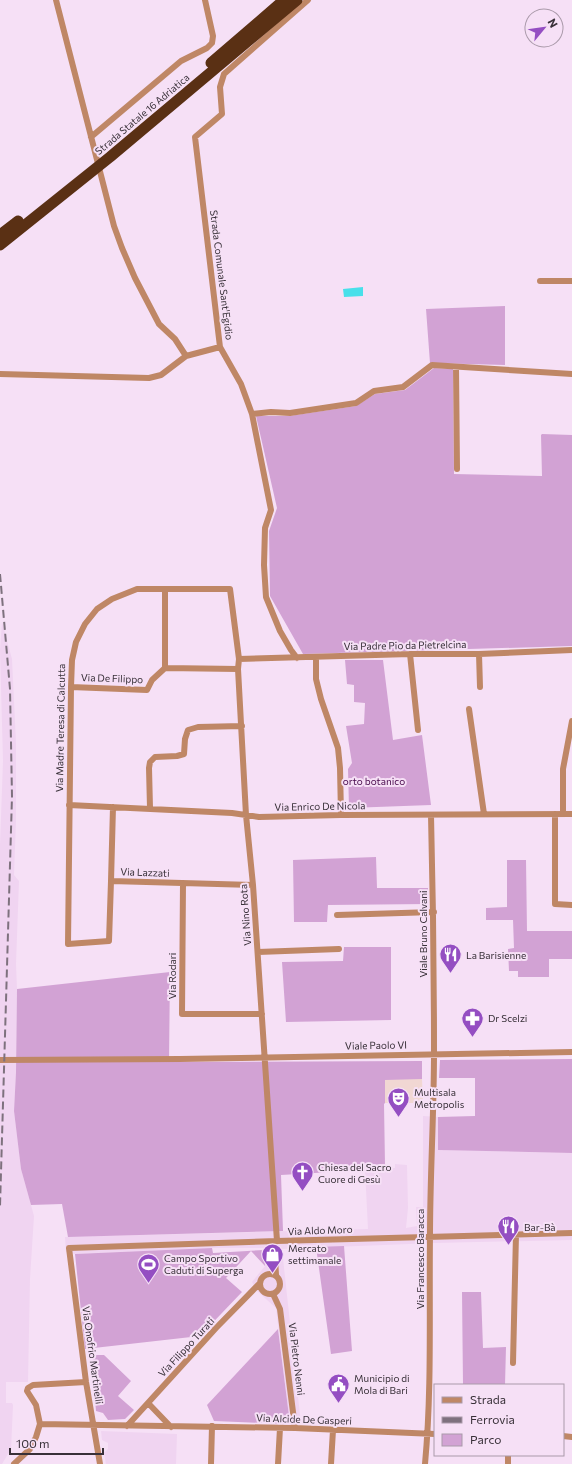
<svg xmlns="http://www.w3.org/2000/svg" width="572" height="1464" viewBox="0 0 572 1464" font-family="Commissioner,sans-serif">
	<rect width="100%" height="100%" fill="#f6e0f6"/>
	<path fill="#f0d4f1" d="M2,622L12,659L16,743V821L14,875L19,881L16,964L17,989L16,1072L14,1111L21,1169L34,1216L30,1279L28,1382H6V1403H12L13,1405L11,1449L2,1464H0V845L3,761L0,650Z
		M423,1116L438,1117V1150L572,1153V1240L435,1243L282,1249L301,1424H290L276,1308L257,1291L252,1282L265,1266V1248H212L75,1254L66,1252L65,1237L368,1229L365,1170L395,1168V1164L407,1165L408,1208L406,1228L417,1226L416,1207H423Z
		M101,1431L177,1434L176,1464H106L104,1453L108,1449V1443L102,1440Z"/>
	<path fill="#f1d7d3" d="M385,1079H422L423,1103H385Z"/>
	<path fill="#d2a2d4" d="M505,306V365L430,363L426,309Z
		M434,368L453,369L454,474L542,476L541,435L542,434L572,435V646L303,654L270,596L269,531L277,508L256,416H289L356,406L375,394L405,390Z
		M345,660H383L393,740L422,735L431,805L349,808L348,769L352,763L346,726L364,724L365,703L354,702V685L347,684Z
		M376,857L377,888H428V904L328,905L327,922H294L293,860Z
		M507,860H526L527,931H572V959H549V977H518V971H509L508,949L514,948L513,920H486V908L507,907Z
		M344,947H391V1020L286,1022L282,962L343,961Z
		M170,972L169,1062L422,1061V1079L385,1080V1103L384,1104L385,1165H382V1169L281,1175L283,1231L68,1237L62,1204L31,1205L21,1169L14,1111L16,1072L17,989Z
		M572,1059V1153L438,1150V1117L475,1116V1078H439L440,1060Z
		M344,1246L352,1351L331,1354L316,1247Z
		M212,1248L213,1253L264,1250L265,1266L251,1251L226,1278L242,1292L200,1336L85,1349L75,1254Z
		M462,1292H481L483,1348L506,1347L505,1385H463Z
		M278,1329L290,1424L214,1421L207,1405Z
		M91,1355H104L131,1381L118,1396L134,1410L125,1419L108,1420L103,1413L96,1411Z"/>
	<path fill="#48e0ea" d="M363,287V296L344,297L343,289Z"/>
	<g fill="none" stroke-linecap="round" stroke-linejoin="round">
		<path stroke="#bf8766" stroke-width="6" d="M56,0L114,226L122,248L135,278L159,324L175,339L186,356L220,347
			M91,137L181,61L207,48L212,43L213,36L205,0
			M540,281H572
			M456,367L457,469
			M0,374L149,378L161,375L186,356
			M252,414L271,412L290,413L356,403L374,391L403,387L432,365L572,374
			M410,654L418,730
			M479,654L480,687
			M297,658L291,650L280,631L266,597L264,565L265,528L271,510L252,414L241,384L220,347L195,137L222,114L220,87L224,74L308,0
			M316,658V679L321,699L338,748L340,768L341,815
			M239,659L410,654H479L572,650
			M165,668V590
			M71,687L147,690L152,680L165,668L238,669
			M469,709L484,814
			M69,805L232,813L259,817L341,815L572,814
			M113,807L111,881L253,885
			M150,808L149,768L150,762L155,757L177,756L184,754L185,739L188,730L198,727L242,726
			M555,814V904L572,905
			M563,814V769L572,721
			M111,881L109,941L68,944L71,687L72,660L76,642L85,624L97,609L112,599L137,589H230L239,659L238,669L246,815L253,885L277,1241
			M183,883L182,1014H262
			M337,915L434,912
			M258,952L339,949
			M0,1060L180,1059L572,1052
			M274,1241L276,1275
			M260 1284a10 10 0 1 1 20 0a10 10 0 1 1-20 0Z
			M273,1294L280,1309L295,1428
			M513,1363L516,1234
			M148,1403L171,1427
			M40,1424L295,1428L435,1434
			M127,1426L216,1328L260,1283
			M563,1436L572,1437
			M14,1464L30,1449L36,1437L40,1424L36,1405L27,1391L28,1388L33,1385L86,1382
			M100,1464L86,1382L69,1248L277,1241L572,1233
			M211,1464L212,1426
			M278,1464L280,1428
			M331,1464L333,1430
			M425,1464C432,1388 429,1312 430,1236C430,1175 434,1114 434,1053C434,974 433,894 431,815
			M508,1464V1455"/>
		<path stroke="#5a3014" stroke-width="11" d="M211,63L284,0
			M0,235L18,221
			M0,245L110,157L297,0"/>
		<path stroke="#7e717e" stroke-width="2" stroke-dasharray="8 4" stroke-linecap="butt" d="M0,574L10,689L12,796L0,1206"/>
	</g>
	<defs>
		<symbol id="restaurant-pin" viewBox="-11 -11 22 30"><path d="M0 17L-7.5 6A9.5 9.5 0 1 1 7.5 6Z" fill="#944ec2" stroke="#f6e0f6"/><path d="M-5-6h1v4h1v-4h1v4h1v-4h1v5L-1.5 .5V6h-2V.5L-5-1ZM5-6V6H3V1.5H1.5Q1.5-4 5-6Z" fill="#fff"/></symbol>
		<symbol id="pharmacy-pin" viewBox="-11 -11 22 30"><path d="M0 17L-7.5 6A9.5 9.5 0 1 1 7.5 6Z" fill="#944ec2" stroke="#f6e0f6"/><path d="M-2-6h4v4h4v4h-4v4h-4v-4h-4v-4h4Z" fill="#fff"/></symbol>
		<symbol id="theatre-pin" viewBox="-11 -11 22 30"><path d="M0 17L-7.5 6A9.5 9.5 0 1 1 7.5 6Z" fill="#944ec2" stroke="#f6e0f6"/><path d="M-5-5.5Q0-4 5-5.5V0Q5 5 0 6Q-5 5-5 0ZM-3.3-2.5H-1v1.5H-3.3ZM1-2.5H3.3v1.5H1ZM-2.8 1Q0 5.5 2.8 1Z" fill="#fff"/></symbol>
		<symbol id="church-pin" viewBox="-11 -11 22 30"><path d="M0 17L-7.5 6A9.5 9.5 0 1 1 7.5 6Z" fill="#944ec2" stroke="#f6e0f6"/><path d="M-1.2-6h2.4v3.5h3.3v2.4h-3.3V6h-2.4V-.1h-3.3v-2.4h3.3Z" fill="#fff"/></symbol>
		<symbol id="shop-pin" viewBox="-11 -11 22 30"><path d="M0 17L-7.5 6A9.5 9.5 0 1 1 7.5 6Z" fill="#944ec2" stroke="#f6e0f6"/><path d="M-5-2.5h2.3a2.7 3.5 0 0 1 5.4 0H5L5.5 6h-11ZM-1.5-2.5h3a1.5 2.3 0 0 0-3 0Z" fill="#fff"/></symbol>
		<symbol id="stadium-pin" viewBox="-11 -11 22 30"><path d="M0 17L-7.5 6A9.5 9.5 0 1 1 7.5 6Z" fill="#944ec2" stroke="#f6e0f6"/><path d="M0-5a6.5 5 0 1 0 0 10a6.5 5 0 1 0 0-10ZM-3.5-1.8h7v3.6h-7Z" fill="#fff"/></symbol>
		<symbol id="civic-pin" viewBox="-11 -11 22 30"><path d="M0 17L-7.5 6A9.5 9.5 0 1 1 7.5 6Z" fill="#944ec2" stroke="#f6e0f6"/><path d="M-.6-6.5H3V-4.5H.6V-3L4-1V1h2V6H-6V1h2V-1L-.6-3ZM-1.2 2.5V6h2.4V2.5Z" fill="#fff"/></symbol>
	</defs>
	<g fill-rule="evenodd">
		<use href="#restaurant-pin" x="438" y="942" width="25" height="34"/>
		<use href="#pharmacy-pin" x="460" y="1006" width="25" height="34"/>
		<use href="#theatre-pin" x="386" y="1086" width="25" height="34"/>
		<use href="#church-pin" x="290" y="1160" width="25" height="34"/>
		<use href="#restaurant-pin" x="496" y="1214" width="25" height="34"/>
		<use href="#shop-pin" x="260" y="1242" width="25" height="34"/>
		<use href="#stadium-pin" x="136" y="1252" width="25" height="34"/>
		<use href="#civic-pin" x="326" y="1372" width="25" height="34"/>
	</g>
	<g text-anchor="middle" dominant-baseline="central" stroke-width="4" stroke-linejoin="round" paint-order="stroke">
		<g font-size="10" fill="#383038" stroke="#f6e0f6">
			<text transform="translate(142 114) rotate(-40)">Strada Statale 16 Adriatica</text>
			<text transform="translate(222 275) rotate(83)">Strada Comunale Sant'Egidio</text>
			<text transform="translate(405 645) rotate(-1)">Via Padre Pio da Pietrelcina</text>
			<text transform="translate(112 678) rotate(2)">Via De Filippo</text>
			<text transform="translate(60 728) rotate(-89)">Via Madre Teresa di Calcutta</text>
			<text transform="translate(320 806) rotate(-1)">Via Enrico De Nicola</text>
			<text transform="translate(145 872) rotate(2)">Via Lazzati</text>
			<text transform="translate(245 915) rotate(-94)">Via Nino Rota</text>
			<text transform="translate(423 934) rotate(-90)">Viale Bruno Calvani</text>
			<text transform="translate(172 976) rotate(-90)">Via Rodari</text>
			<text transform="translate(376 1045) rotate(-1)">Viale Paolo VI</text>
			<text transform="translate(320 1230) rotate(-2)">Via Aldo Moro</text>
			<text transform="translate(420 1259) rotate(-90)">Via Francesco Baracca</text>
			<text transform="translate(186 1347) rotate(-47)">Via Filippo Turati</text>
			<text transform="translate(93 1355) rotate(82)">Via Onofrio Martinelli</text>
			<text transform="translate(297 1359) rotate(83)">Via Pietro Nenni</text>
			<text transform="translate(304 1419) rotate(2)">Via Alcide De Gasperi</text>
		</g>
		<g font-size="10" fill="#46064a" stroke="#f6e0f6">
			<text x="374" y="781">orto botanico</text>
		</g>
		<g font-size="10" fill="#383038" stroke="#f6e0f6" text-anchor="start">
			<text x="466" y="955">La Barisienne</text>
			<text x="488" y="1018">Dr Scelzi</text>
			<text x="414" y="1092">Multisala<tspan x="414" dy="12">Metropolis</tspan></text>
			<text x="318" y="1167">Chiesa del Sacro<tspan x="318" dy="12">Cuore di Gesù</tspan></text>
			<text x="524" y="1227">Bar-Bà</text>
			<text x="288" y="1248">Mercato<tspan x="288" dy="12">settimanale</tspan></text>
			<text x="164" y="1258">Campo Sportivo<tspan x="164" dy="12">Caduti di Superga</tspan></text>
			<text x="354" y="1378">Municipio di<tspan x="354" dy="12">Mola di Bari</tspan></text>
		</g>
	</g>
	<rect x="434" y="1384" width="130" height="72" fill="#f6e0f6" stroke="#aa9aaa"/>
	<rect x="442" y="1397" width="20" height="6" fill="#bf8766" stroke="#aa9aaa"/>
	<text x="470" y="1404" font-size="12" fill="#383038">Strada</text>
	<rect x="442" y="1417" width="20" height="6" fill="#7e717e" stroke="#aa9aaa"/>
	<text x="470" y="1424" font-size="12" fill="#383038">Ferrovia</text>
	<rect x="442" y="1434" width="20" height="12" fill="#d2a2d4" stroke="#aa9aaa"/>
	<text x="470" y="1444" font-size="12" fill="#383038">Parco</text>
	<g transform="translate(544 28) rotate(61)"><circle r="19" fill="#f6e0f6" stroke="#aa9aaa"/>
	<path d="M0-3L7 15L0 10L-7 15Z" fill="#944ec2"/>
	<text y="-6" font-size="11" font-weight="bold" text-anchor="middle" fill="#383038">N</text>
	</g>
	<path d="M10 1448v6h93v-6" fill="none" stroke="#383038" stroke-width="2"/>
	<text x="16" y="1448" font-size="12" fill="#383038" stroke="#f6e0f6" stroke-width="3" paint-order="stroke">100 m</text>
</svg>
